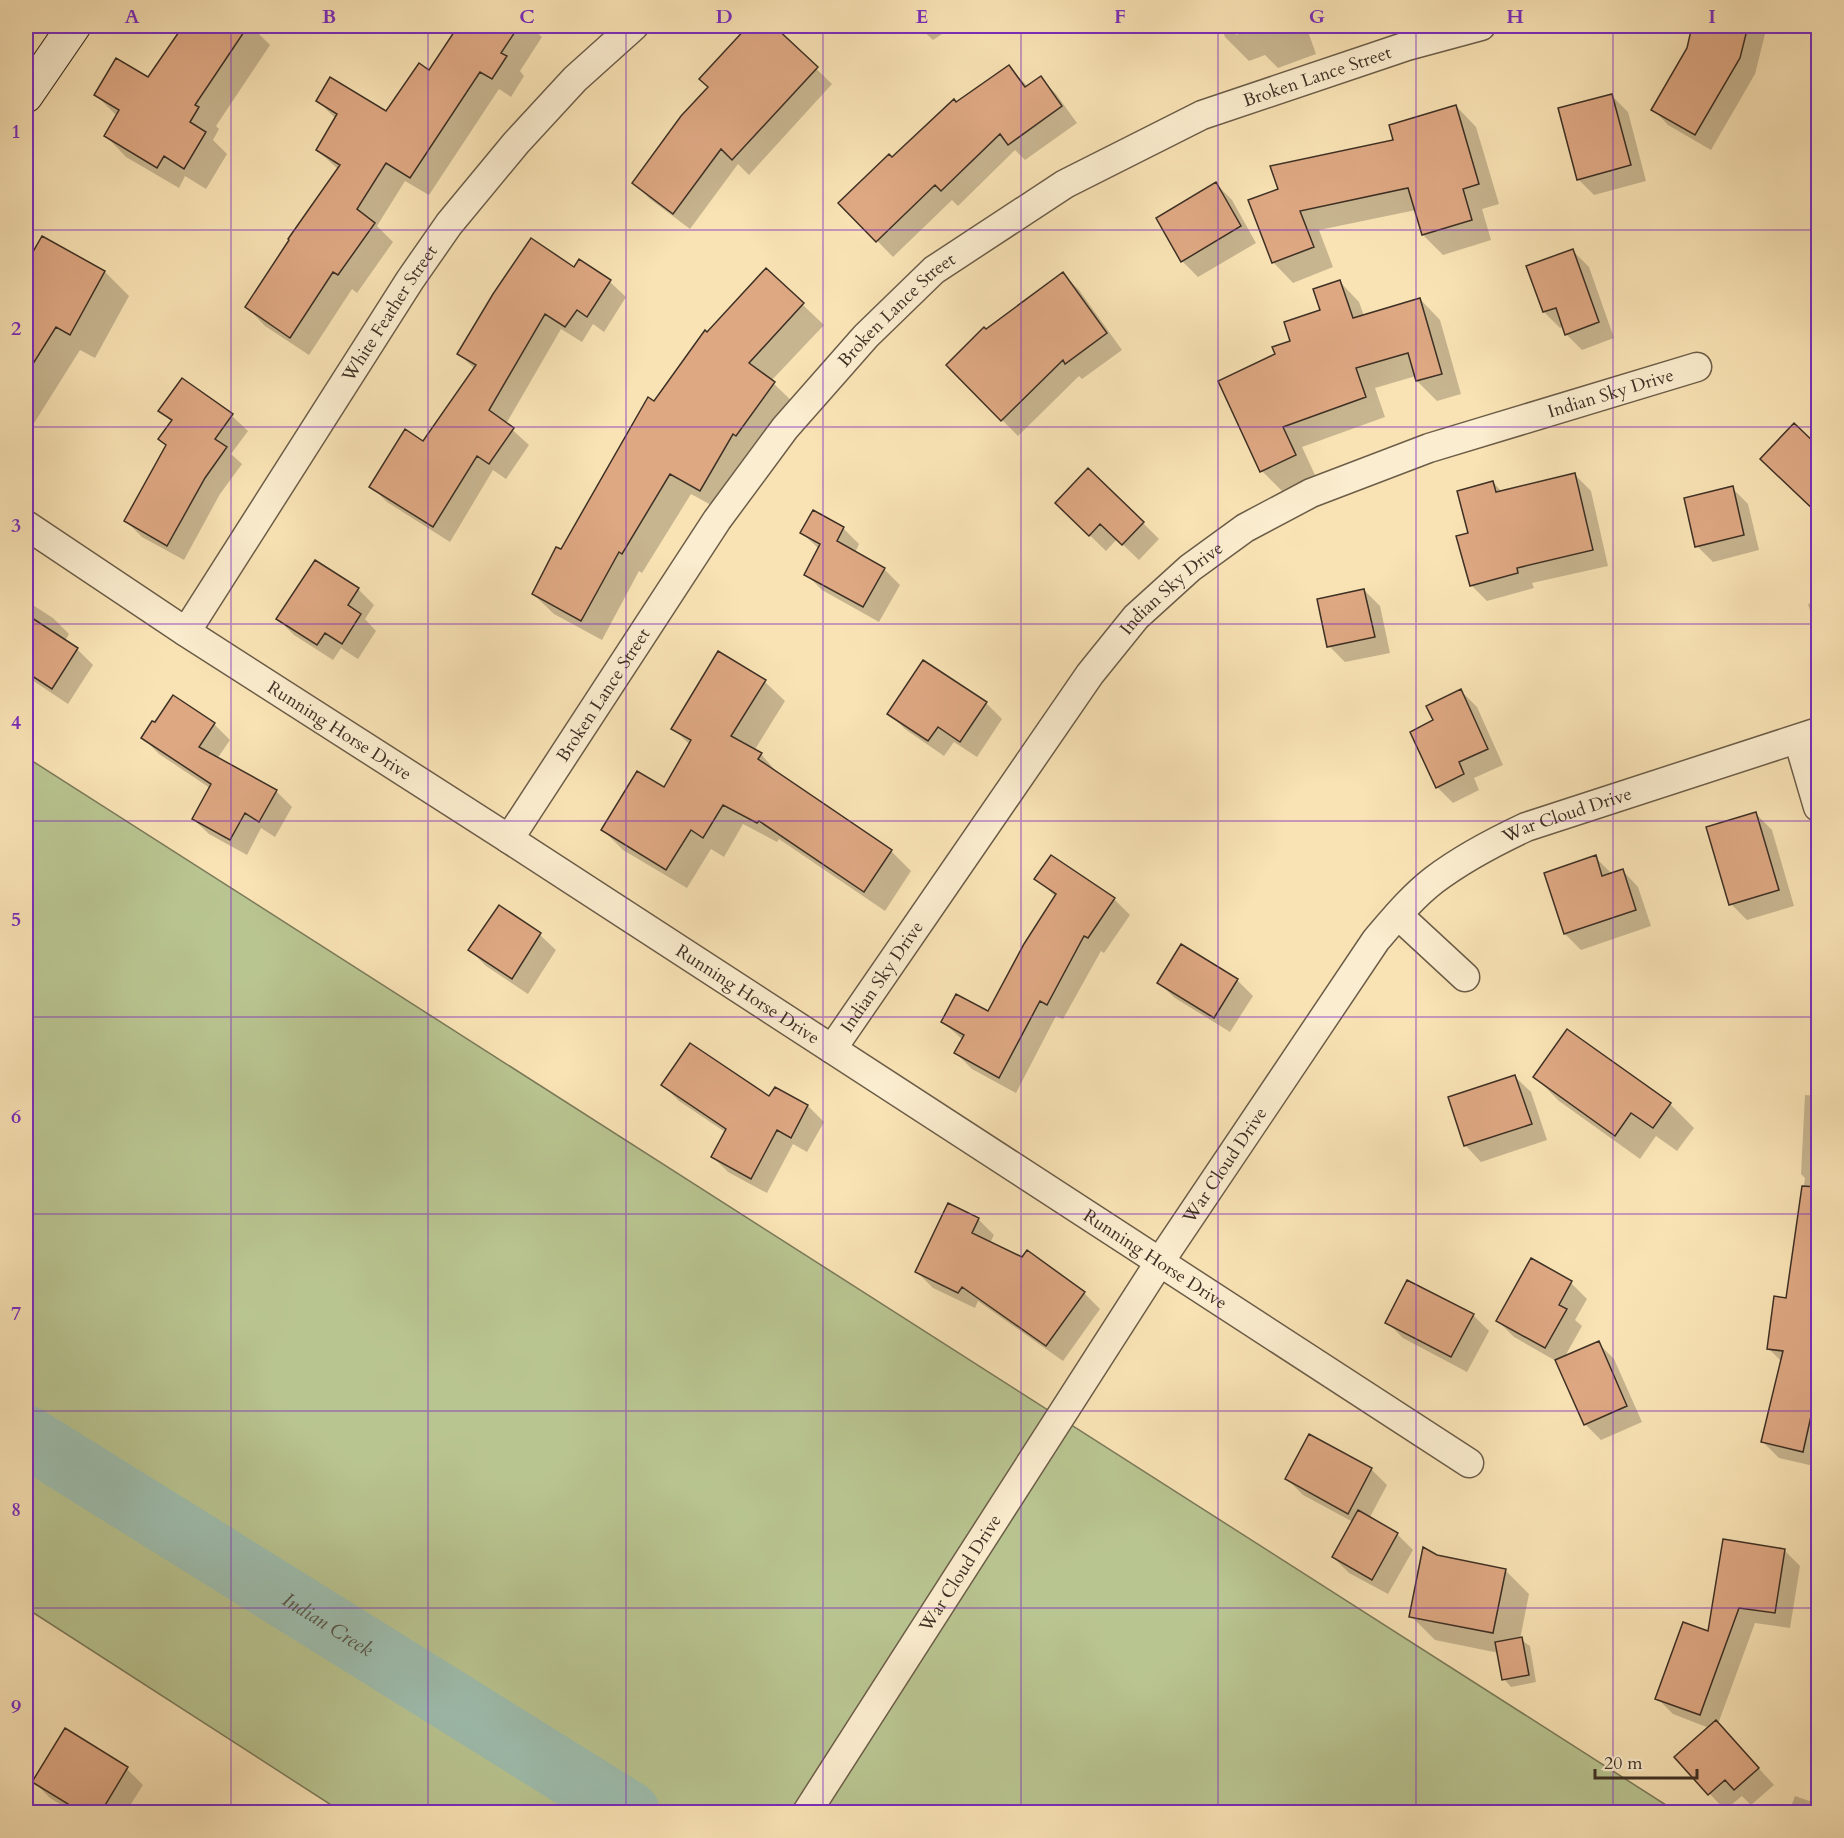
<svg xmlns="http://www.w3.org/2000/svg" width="1844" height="1838" viewBox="0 0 1844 1838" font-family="Cardo,serif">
	<rect width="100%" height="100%" fill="#f9e3b5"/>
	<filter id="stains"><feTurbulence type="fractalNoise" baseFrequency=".00333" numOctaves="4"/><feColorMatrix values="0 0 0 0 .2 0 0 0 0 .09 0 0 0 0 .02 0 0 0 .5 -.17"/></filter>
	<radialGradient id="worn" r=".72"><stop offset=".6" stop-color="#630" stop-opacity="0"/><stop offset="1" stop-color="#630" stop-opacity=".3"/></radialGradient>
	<path fill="#b9c591" stroke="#7b7a5a" stroke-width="1.5" d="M26,757L1677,1812H342L26,1608Z"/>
	<path fill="#0003" d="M185,26H251L270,45L216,126L219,129L213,140L227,154L206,189L185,176L179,188L126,157L105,135L117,116L96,95L149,79Z
		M460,26H530L542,37L520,71L524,76L511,97L499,89L429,195L405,181L377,226L393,242L357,293L352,289L309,355L265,326L247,307L339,170L317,150L336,119L318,101L387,113L429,72Z
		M751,26H772L832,84L749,175L738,164L690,229L650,199L634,183L710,87L701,79Z
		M918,26H954L933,40Z
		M1221,26H1252L1236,32V35L1254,28L1253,26H1306L1316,54L1278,68L1265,55L1249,61L1225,37Z
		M1694,26H1767L1755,74L1711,150L1668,125L1653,109L1688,49Z
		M1009,67L1028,87L1040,78L1056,94L1077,123L1025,160L1015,150L958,206L952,200L893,257L840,203L956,104Z
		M1612,96L1628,112L1646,181L1594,195L1578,179Z
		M1456,106L1476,127L1499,204L1482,209L1491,240L1443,255L1423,235L1416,210L1319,230L1333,267L1293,283L1273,262L1250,201L1395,141Z
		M1216,184L1232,200L1256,243L1198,277L1182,261Z
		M42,238L105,272L129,296L95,358L80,350L31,428L26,425V267Z
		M1573,251L1589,267L1614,338L1582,350L1566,334L1564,326L1560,328L1544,312L1528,266Z
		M580,261L610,282L626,297L604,332L593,324L582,342L561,329L506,424L529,445L506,479L493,470L450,542L387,502L371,486L424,443L475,369L459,354L575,269Z
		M766,270L824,325L771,381L795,404L720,510L691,494L642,573L639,571L602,640L554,614L533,594L654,403L707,334Z
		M1063,274L1079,290L1122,350L1082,379L1079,376L1018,436L948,365Z
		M1339,281L1359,302L1364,316L1420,299L1440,320L1461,394L1437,401L1417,381L1416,376L1375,388L1385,417L1302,447L1315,475L1282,491L1262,471L1277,355L1322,310Z
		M160,411L232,416L248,431L231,454L242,464L220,494L184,560L142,537L126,521L167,447L160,439L172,422Z
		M1794,425L1818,448V513L1778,475Z
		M1575,475L1591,491L1608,566L1532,583L1534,588L1487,601L1471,585L1470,534L1493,482L1502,492Z
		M1732,488L1748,504L1759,550L1713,562L1697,546Z
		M1073,519L1143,523L1159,539L1139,560L1117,539L1106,551Z
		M843,528L859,544L855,553L884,569L900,585L879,622L822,590L806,574L818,548L802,533Z
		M358,589L374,605L365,619L376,631L358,659L341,648L333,660L294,635L278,619Z
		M1364,590L1380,606L1390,653L1345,662L1329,646Z
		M1818,601V639L1808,604Z
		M28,602L53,618L69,634L65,641L77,649L93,665L68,704L26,676V606Z
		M765,682L785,701L754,751L761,754L780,776L891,851L911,871L885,911L779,839L777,842L743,824L724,857L711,849L687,888L623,850L603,830L665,789L690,745L673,728Z
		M1461,691L1477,707L1503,765L1474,778L1479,790L1453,803L1437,787L1435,721Z
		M986,703L1002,719L977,757L954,742L944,756L905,729L889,713Z
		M214,724L230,740L217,759L276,791L292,807L275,837L261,828L247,855L209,834L193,819L210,788L159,754L143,738Z
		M1756,814L1772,830L1794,906L1747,920L1731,904Z
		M1595,857L1611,873L1623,871L1638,887L1651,926L1581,950L1565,934L1546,874Z
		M1036,879L1114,899L1130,915L1104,953L1101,951L1063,1019L1056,1016L1016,1093L972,1069L956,1053L963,1040L943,1022L988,1013L1056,897Z
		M499,907L540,935L556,950L528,994L486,966L470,950Z
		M1237,980L1253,996L1230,1032L1175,998L1159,983Z
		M1515,1077L1531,1092L1547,1140L1481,1162L1466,1146L1450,1098Z
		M1535,1077L1670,1104L1694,1128L1677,1151L1656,1136L1640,1159L1559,1101Z
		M663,1085L770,1098L775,1089L808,1106L824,1122L807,1152L793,1144L767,1193L728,1172L712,1156L725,1132L679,1101Z
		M1805,1095L1818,1096V1467L1779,1458L1763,1442L1782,1362L1768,1348L1787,1299L1805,1178L1801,1174Z
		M978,1219L994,1235L990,1243L1084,1293L1100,1309L1063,1361L978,1301L975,1308L933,1288L917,1272Z
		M1531,1260L1571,1283L1587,1299L1575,1320L1582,1326L1564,1358L1598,1343L1614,1359L1642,1422L1601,1440L1585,1424L1556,1361L1514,1337L1498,1321Z
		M1473,1315L1489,1331L1467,1372L1403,1338L1387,1322Z
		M1310,1436L1371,1469L1387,1485L1369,1519L1397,1534L1413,1550L1388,1594L1349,1573L1333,1557L1353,1522L1303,1495L1287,1479Z
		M1784,1550L1800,1566L1790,1628L1755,1623L1718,1724L1774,1785L1751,1805L1742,1796L1725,1810L1676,1758L1709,1728L1673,1714L1657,1698L1709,1633Z
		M1437,1557L1505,1570L1529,1594L1520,1639L1530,1646L1536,1682L1511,1687L1504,1679L1499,1653L1435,1640L1411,1616Z
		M66,1730L127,1769L143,1785L126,1812H73L50,1798L34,1782Z
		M1795,1796L1818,1804V1812H1789Z"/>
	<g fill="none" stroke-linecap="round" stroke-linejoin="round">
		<path stroke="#9ebeaf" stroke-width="62" id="s1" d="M26,1436L629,1812"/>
	</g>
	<path fill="#dea883" stroke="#3d3024" stroke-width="1.5" d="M183,26H248L195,105L199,107L190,122L206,132L184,169L164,156L157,168L104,136L119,110L94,95L116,58L148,77Z
		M458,26H519L501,53L507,56L492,79L480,72L410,178L386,163L357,209L375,223L338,275L333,272L290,338L245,307L289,240L288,239L340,165L316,150L337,114L316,101L330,77L386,111L419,63L429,70Z
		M748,26H774L818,67L732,160L721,149L673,214L632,183L681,116L708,87L699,79Z
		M1692,26H1748L1740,58L1695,135L1651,110L1687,48Z
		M1009,65L1025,87L1041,76L1062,106L1008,145L1000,134L941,191L935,185L876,242L838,203L889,154L892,157L954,99L956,102Z
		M1612,94L1631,165L1577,180L1558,108Z
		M1456,105L1479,184L1463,189L1472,220L1422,235L1408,188L1300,211L1314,247L1272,263L1248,200L1278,189L1270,166L1393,140L1389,125Z
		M1216,182L1241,226L1181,262L1156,218Z
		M42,236L105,271L70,335L56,327L26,375V264Z
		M531,238L574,267L579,259L611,280L587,317L577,310L565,327L545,314L489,410L514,428L489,464L477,456L433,527L369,487L405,429L423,441L476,365L457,354L493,294Z
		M1573,249L1599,322L1565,335L1556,308L1543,312L1526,266Z
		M766,268L804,303L749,363L775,382L736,436L733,434L700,491L670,474L622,554L619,552L581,621L532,594L556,547L561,549L648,397L654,401L705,330L707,332Z
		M1063,272L1107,333L1065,364L1063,360L1001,421L946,365L984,327L986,329Z
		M1340,280L1353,318L1420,298L1442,374L1416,381L1408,353L1356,368L1366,397L1283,427L1296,455L1260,472L1218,381L1275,354L1272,347L1290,341L1284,322L1320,310L1313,289Z
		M182,378L233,414L215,439L227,447L205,478L167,546L124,521L166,445L158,439L172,420L158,411Z
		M1794,423L1818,446V514L1760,459Z
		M1088,468L1144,522L1122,545L1100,524L1089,536L1055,503Z
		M1575,473L1593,550L1517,568L1518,573L1470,586L1456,536L1468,533L1457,491L1493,481L1496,492Z
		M1733,486L1744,535L1695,547L1684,498Z
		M813,510L844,527L837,541L885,568L863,607L804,575L820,544L800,533Z
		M315,560L359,588L348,605L361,614L342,644L325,633L317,645L276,619Z
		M1364,589L1375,637L1327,647L1317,599Z
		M26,614L78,648L52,689L26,672Z
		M718,651L766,680L731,736L762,753L758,759L892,850L864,892L759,821L757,823L723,805L703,838L691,830L666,870L601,830L637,771L664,787L691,740L671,729Z
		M923,660L987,702L960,742L938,727L928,741L887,714Z
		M1461,689L1488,749L1459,762L1464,774L1436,788L1410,732L1433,720L1426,706Z
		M173,695L215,723L199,747L277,790L259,822L245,813L230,840L192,819L211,784L141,738L152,721L155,722Z
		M1756,812L1779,890L1729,905L1706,827Z
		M1051,855L1115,898L1088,938L1084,936L1047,1005L1040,1001L999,1078L954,1053L964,1035L941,1022L956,994L988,1011L1024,944L1056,894L1034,879Z
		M1596,855L1602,876L1623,869L1636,910L1564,934L1544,873Z
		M499,905L541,933L512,979L468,950Z
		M1181,944L1238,979L1214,1018L1157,983Z
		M1567,1029L1671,1103L1653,1128L1631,1113L1615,1136L1533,1077Z
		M690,1043L769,1096L775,1087L808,1105L791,1138L777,1130L751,1179L711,1157L726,1129L661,1085Z
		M1515,1075L1532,1124L1464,1146L1448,1097Z
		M1802,1186L1818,1187V1385L1803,1452L1761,1442L1783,1351L1767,1349L1774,1296L1786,1298Z
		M948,1203L979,1218L972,1233L1022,1257L1027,1250L1085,1292L1046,1346L962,1287L958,1293L915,1272Z
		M1531,1258L1572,1281L1559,1305L1567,1309L1545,1348L1496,1321Z
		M1407,1280L1474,1314L1451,1357L1385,1323Z
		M1599,1341L1627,1406L1584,1425L1555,1360Z
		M1309,1434L1372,1468L1348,1514L1285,1479Z
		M1358,1510L1398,1533L1372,1580L1332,1557Z
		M1723,1539L1785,1549L1775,1613L1739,1608L1700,1715L1655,1699L1683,1622L1708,1631Z
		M1423,1547L1437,1555L1506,1569L1493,1633L1409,1617Z
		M1522,1637L1529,1675L1502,1680L1495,1642Z
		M1716,1720L1759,1768L1734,1790L1725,1780L1708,1795L1674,1757Z
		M65,1728L128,1767L101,1812H81L32,1782Z"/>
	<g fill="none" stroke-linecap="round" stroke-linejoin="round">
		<defs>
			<g id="street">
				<path id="s2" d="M26,525L186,632L509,839L1469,1463"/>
				<path id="s3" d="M186,632L410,280L449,224L516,143L575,79L634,26"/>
				<path d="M1798,739L1818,807"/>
				<path id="s4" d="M509,839L717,520L785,428L866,336L934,270L1065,184L1202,115L1407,46L1481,26"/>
				<path d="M1398,915L1465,977"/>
				<path id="s5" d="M832,1049L1090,674L1136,617L1190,568L1245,528L1311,493L1429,448L1697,367"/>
				<path id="s6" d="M807,1812L1159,1263L1376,940C1394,919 1412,897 1434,880C1463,858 1494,842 1526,827L1818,732"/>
			</g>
			<path id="secondary" d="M26,96L74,26"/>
		</defs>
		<use href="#street" stroke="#6c5d48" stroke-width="31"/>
		<use href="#secondary" stroke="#3d3024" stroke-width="35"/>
		<use href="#street" stroke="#fbedcf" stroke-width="28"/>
		<use href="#secondary" stroke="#fbedcf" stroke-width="33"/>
	</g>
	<path fill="none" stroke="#7b2cbf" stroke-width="1.5" stroke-opacity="0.55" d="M231,26V1812M428,26V1812M626,26V1812M823,26V1812M1021,26V1812M1218,26V1812M1416,26V1812M1613,26V1812M26,230H1818M26,427H1818M26,624H1818M26,821H1818M26,1017H1818M26,1214H1818M26,1411H1818M26,1608H1818"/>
	<g text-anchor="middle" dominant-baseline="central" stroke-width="4.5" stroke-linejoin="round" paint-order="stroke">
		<g font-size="18" fill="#3d3024" stroke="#fbedcf">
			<text stroke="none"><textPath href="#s4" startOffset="1144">Broken Lance Street</textPath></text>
			<text stroke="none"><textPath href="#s4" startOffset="658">Broken Lance Street</textPath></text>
			<text stroke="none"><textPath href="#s3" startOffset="378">White Feather Street</textPath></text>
			<text stroke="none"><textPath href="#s5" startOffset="1060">Indian Sky Drive</textPath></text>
			<text stroke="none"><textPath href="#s5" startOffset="574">Indian Sky Drive</textPath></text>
			<text stroke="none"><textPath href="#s4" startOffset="172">Broken Lance Street</textPath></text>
			<text stroke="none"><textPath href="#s2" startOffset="375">Running Horse Drive</textPath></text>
			<text stroke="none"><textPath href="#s6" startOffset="1274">War Cloud Drive</textPath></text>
			<text stroke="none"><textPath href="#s5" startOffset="88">Indian Sky Drive</textPath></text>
			<text stroke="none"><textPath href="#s2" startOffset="861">Running Horse Drive</textPath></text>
			<text stroke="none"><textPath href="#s6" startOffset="770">War Cloud Drive</textPath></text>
			<text stroke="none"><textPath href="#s2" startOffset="1347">Running Horse Drive</textPath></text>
			<text stroke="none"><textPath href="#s6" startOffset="284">War Cloud Drive</textPath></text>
		</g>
		<g font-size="20" font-style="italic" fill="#555447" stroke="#fbedcf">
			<text stroke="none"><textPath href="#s1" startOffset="356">Indian Creek</textPath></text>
		</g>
	</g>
	<rect width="1844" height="1838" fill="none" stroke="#f9e3b5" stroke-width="66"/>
	<path d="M1595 1769v9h102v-9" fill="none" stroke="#3d3024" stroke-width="3"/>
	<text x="1604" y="1769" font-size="18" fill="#3d3024" stroke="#fbedcf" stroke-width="4.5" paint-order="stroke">20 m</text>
	<rect x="33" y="33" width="1778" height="1772" fill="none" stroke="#7b2cbf" stroke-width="2"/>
	<g font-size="20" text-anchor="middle" font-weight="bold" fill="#7b2cbf">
		<text x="132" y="23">A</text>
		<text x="329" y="23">B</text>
		<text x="527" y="23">C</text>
		<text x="724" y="23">D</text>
		<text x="922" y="23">E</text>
		<text x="1120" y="23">F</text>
		<text x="1317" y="23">G</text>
		<text x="1515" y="23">H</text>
		<text x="1712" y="23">I</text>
		<text x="16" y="138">1</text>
		<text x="16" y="335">2</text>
		<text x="16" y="532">3</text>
		<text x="16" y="729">4</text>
		<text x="16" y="926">5</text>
		<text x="16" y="1123">6</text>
		<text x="16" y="1320">7</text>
		<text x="16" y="1516">8</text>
		<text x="16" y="1713">9</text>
	</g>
	<rect width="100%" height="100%" filter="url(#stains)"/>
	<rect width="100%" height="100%" fill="url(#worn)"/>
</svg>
